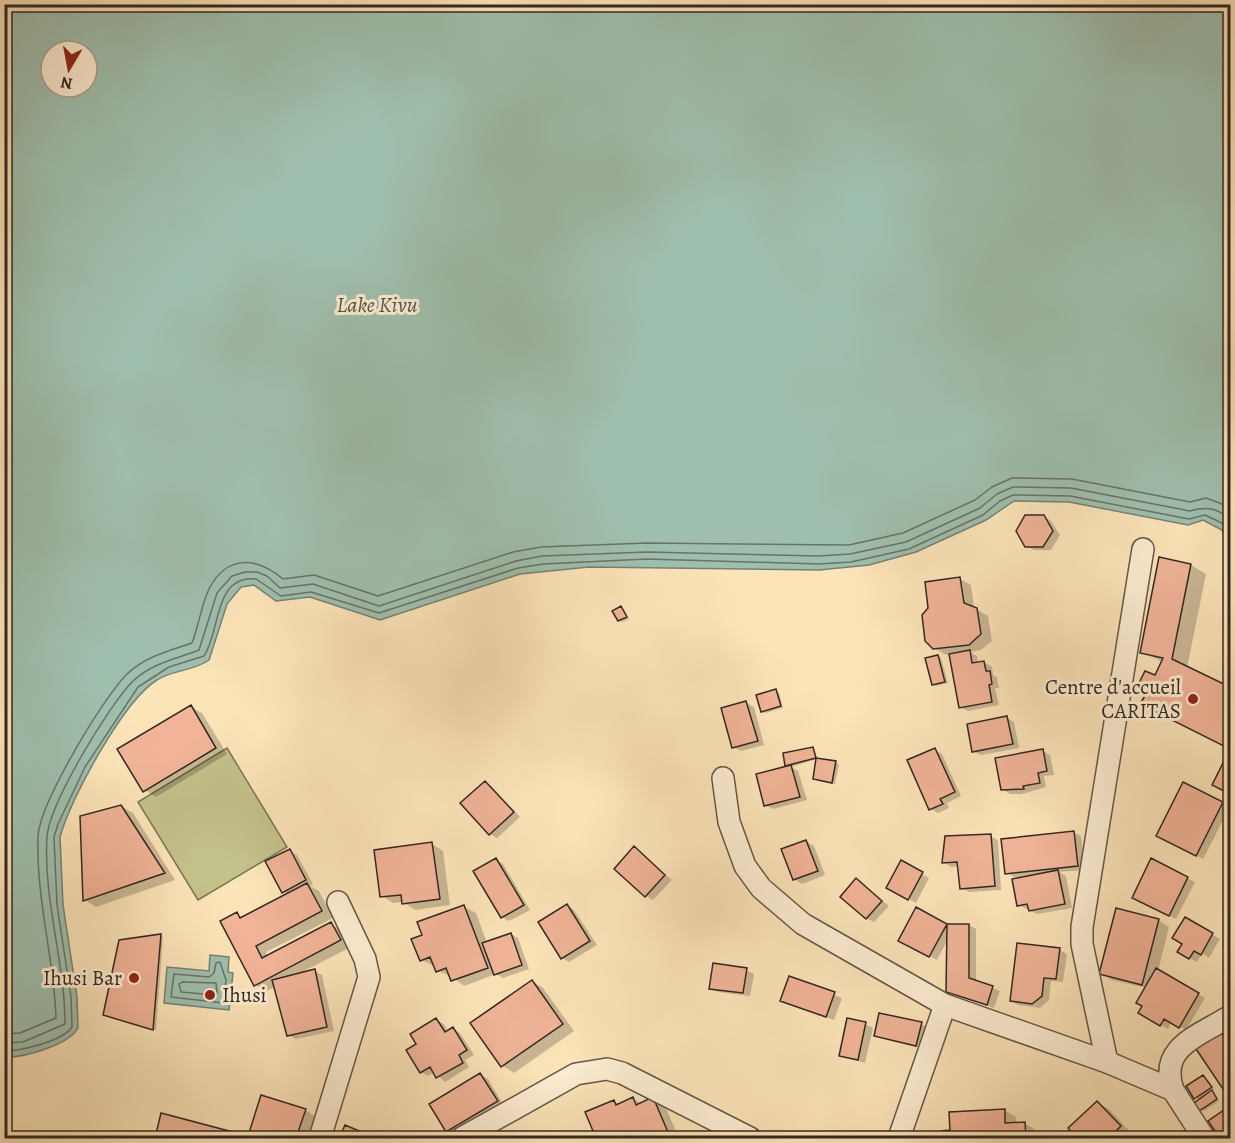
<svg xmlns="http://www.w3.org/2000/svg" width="1235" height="1143" viewBox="0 0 1235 1143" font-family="Alegreya,serif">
	<rect width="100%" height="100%" fill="#fce4b9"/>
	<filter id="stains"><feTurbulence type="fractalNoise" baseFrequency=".00333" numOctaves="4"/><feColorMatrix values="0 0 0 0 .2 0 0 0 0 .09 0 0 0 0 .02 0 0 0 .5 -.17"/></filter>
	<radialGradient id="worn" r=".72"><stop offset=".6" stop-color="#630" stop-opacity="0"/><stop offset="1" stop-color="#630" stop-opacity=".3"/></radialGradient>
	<path fill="#c4c28b" stroke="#7c7456" stroke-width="1.5" d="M227,748L287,847L198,900L138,802Z"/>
	<path fill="#9fbfae" stroke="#748276" stroke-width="1.5" fill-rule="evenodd" d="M4,5H1230V549L1222,530L1203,520L1188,525L1069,502L1014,501L986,520L916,552L869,565L819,570L589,567L520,574L380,620L310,597L276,601L254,585L241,587L227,604L209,660C194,671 172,670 157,680C124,700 70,799 60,837L63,905L77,997L78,1028C69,1045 23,1058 5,1057ZM51,51H87V87H51Z
		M210,955L229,957L228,972L233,973L229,1010L164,1003L167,967L209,971Z"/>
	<path fill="#0003" d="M1044,517L1051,521L1060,535L1051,550H1034L1026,546Z
		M1160,559L1191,565L1206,574L1187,668L1230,689V749L1157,712L1155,677L1163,662L1142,652Z
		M960,579L971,585L974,608L988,616L992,641L981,650L970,652L977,656L978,663L984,662L992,667L993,675L997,677L999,688H995L999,705L968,711L960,707L950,654L946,655L934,648Z
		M621,608L629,619L622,622L619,620Z
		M938,656L941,658L948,683L936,686L933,684Z
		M775,691L779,693L783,708L765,713L762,711Z
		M746,703L754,707L764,745L741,751L734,747Z
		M191,707L202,713L227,754L156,797L145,790Z
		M1007,718L1014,722L1019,748L981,755L973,751Z
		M812,748L819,760L839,764L835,784L814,779L817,759L791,767L798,771L807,800L773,809L765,805L789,767L787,765Z
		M935,750L942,754L961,796L947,803L949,808L938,813L931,809Z
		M1043,751L1050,755L1054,775L1044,776L1046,787L1022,794H1010L1002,789Z
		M1230,752V794L1214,785Z
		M485,782L492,787L520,817L497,838L490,834Z
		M1222,803L1230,807L1203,859L1165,840Z
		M121,806L133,813L175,880L96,907L85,900L82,817Z
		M1073,832L1081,836L1085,870L1059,872L1066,876L1072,908L1037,914L1018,905L1021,877H1014L1007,873Z
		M990,836L998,840L1001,890L969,892L961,888L959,866L951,867L944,862Z
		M806,841L814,846L825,875L802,884L794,879Z
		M432,844L443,851L450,905L415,910L403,902L393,903L382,896Z
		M634,848L672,880L653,900L646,896Z
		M290,851L297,855L313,884L310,886L319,891L333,918L266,952L268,957L331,924L343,931L351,947L302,972L314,971L322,975L334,1031L296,1039L288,1035L276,986L267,991L255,985L237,914L243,918L288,894L283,891Z
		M496,860L503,864L530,910L509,921L502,917Z
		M1151,860L1195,882L1176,919L1141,902Z
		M901,862L929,878L916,903L888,887Z
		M857,880L889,906L874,922L866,918Z
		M567,905L574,910L597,945L569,962L562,958Z
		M464,907L476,913L487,943L511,934L518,938L529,969L503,978L496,974L464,986L451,976L437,971L435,966L421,960L424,936Z
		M917,909L947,925H969L976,929V981L1000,991L994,1008L948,991V939L937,960L900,940Z
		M1185,919L1220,939L1209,958L1202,953L1197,962L1179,952L1184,943Z
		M1158,920L1169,927L1158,971L1205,998L1186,1030L1171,1022L1168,1029L1140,1013L1144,1006L1147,988L1112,980L1101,973Z
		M160,935L163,937L156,1030L104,1015Z
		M1018,944L1060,950L1067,954L1063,982L1051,981L1049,1000L1040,1008L1018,1005L1011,1001Z
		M746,970L754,974L750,996L718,992L711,988Z
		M790,978L842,998L834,1020L789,1004Z
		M532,981L543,988L574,1031L514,1073L503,1066L472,1023Z
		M436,1020L444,1024L448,1032L453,1029L460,1033L474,1055L465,1060L469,1067L445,1082L434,1072L428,1076L421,1072L418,1045Z
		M865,1024L873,1028L865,1063L840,1055Z
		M921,1024L929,1028L924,1049L875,1036Z
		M1221,1033L1230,1041V1095L1228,1094Z
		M480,1074L488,1079L504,1106L454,1136L447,1131Z
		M1203,1077L1214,1089L1210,1091L1219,1101L1204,1111L1201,1110L1200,1100L1196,1097Z
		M633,1099L642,1104L653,1099L665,1106L679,1138H598L587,1113L614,1101L620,1105Z
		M1098,1103L1109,1109L1131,1133L1126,1138H1079L1070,1128Z
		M1230,1108V1138H1222L1210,1121Z
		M305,1110L320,1119L314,1138H157L162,1115L249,1138Z
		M1004,1110L1016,1117V1124L1024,1123L1036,1130V1138H943V1132H952Z"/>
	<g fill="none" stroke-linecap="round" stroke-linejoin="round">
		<path stroke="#697368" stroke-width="1.5" d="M220,962L226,980L223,1003L171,997L174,974L209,977L214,973L216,963Z
			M182,982L216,983L217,993L215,995L181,992L179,984Z
			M4,1034L20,1033L56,1018C54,958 36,899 38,837C39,804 103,698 127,674C146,656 169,651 192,643C199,625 201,606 209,589C227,554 257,557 283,579L314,575L378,596L513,552L541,547L647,543L849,545L903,533L975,500L992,487L1012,478L1072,479L1190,502L1206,498L1230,507
			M4,1043L23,1042L65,1024C65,961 43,900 47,837C49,804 109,705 133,681C152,663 176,659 199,650L217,593L232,576L245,572H257L267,576L280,588L313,584L379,606L516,561L542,556L647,552L819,556L850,554L906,542L980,508L997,494L1013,487L1071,488L1190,511C1206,506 1217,508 1230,519
			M4,1051C21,1051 63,1041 72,1027L71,997L57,905L54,837L58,824L85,767L138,687L169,667L204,656C221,631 213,575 256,579L281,596L311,592L379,613L518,568L543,564L647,559L819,564L851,562L909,549L983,515L1000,501L1013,495L1070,496L1189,519L1205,515L1226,525L1230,539"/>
	</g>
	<path fill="#f1b498" stroke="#332721" stroke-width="1.5" d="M1025,515H1044L1053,531L1043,547H1025L1016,531Z
		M1159,557L1191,564L1172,659L1230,687V794L1212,785L1230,749L1140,704L1146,694L1136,689L1145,671L1155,675L1163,658L1140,653Z
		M960,577L964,603L977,608L981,634L969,645L933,649L925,641L922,615L928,608L925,582Z
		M621,606L627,617L618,621L612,611Z
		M970,650L972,663L984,661L986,671H990L992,684L989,685L992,702L959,708L949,654Z
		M938,655L945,682L932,685L925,658Z
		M776,689L781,706L761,712L756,695Z
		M746,701L758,741L732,748L721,708Z
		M191,705L216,748L143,792L117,749Z
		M1007,716L1013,744L972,752L967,724Z
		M813,747L816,758L785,766L783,753Z
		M935,748L955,792L940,799L943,804L929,810L907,760Z
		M1043,749L1047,771L1038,773L1040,783L1023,786L1024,789L1001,790L995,758Z
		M816,758L836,761L832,783L813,779Z
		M791,765L800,797L764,806L756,774Z
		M485,781L514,812L489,835L460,803Z
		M1183,782L1223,802L1196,856L1156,836Z
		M121,805L165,873L83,901L80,816Z
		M1074,831L1078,866L1005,874L1001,839Z
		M991,834L995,886L960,889L957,862L942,863L945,836Z
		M806,840L818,871L793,880L781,849Z
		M432,842L440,899L402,904L401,895L380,897L374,850Z
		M634,846L665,875L645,897L614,869Z
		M290,849L306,880L282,893L265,861Z
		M496,858L524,905L501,918L473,871Z
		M1151,858L1188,877L1169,916L1132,898Z
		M901,860L923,872L908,900L886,888Z
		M1058,870L1065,904L1029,911L1027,904L1017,906L1012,879Z
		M856,878L882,901L866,919L840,897Z
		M307,883L322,911L256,946L262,958L331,922L341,940L254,986L220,921L237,912L240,918Z
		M567,904L590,941L561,959L538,922Z
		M464,905L488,968L451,981L446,968L436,972L430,957L420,961L411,939L422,935L417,922Z
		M916,907L947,924L929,957L898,941Z
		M1116,908L1159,919L1142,985L1099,974Z
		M1185,917L1213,933L1201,955L1194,951L1189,959L1177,952L1182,944L1172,938Z
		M947,924H969V978L993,986L987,1005L946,992Z
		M511,933L522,965L494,975L482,943Z
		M161,934L153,1030L103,1015L119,940Z
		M1017,943L1060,948L1056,979L1044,978L1042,996L1032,1004L1010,1001Z
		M713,963L747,968L743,993L709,989Z
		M1156,968L1199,993L1179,1028L1164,1019L1160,1026L1138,1013L1142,1006L1136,1003Z
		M315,969L327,1027L287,1036L272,980Z
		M789,976L835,992L826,1017L780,1001Z
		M532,980L563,1024L501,1067L470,1023Z
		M879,1013L922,1022L916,1046L874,1036Z
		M436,1018L445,1032L453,1027L467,1050L459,1055L463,1063L436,1078L430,1067L420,1073L406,1050L416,1044L410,1034Z
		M847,1018L866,1022L858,1060L839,1056Z
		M1221,1032L1230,1046V1093L1227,1095L1196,1049Z
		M480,1073L498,1101L446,1132L429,1104Z
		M1203,1075L1212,1087L1194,1099L1186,1086Z
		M1212,1090L1217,1099L1199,1111L1194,1103Z
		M261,1095L306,1109L296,1138H155L161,1113L248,1136Z
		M633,1097L636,1105L653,1097L670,1137L596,1138L585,1112L614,1100L616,1105Z
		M1097,1101L1121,1126L1111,1136L1114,1138H1077L1068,1128Z
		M1230,1106V1138H1220L1208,1121Z
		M1005,1109V1123L1025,1122L1026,1138H941V1131L950,1130L949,1112Z
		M345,1125L376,1138H339Z"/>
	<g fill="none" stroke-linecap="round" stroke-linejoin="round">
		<defs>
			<path id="minor" d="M1143,549L1082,927V944L1107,1062L1173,1090L1204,1138
				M723,778L729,822L745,866L761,888L803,924L945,1005L1107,1062
				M1173,1090C1158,1047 1199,1036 1230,1016
				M320,1138L369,977L365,959L338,902
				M462,1138L576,1074L607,1069L622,1073L750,1138
				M899,1138L945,1005"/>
		</defs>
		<use href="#minor" stroke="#655647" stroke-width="24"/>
		<use href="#minor" stroke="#fdedd2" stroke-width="21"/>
	</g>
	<g fill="#8f2418" stroke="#fdedd2" stroke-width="2">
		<circle cx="1193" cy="699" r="6"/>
		<circle cx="134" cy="978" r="6"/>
		<circle cx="210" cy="995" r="6"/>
	</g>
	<g text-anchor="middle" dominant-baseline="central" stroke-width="6" stroke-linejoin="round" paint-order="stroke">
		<g font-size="21" fill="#332721" stroke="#fdedd2" text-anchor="end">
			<text x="1181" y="687">Centre d'accueil<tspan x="1181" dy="24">CARITAS</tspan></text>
			<text x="122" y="978">Ihusi Bar</text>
			<text x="222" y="995" text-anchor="start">Ihusi</text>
		</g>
		<g font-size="22" font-style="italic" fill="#53554b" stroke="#fdedd2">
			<text x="377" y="305">Lake Kivu</text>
		</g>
	</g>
	<rect width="1235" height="1143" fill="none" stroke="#fce4b9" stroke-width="24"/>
	<rect x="6" y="6" width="1223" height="1131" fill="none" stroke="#332721" stroke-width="3"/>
	<rect x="12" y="12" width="1211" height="1119" fill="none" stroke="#332721" stroke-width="1.5"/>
	<g transform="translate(69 69) rotate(190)"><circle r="28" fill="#fdedd2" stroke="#ac9e8b" stroke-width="1.5"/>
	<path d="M0-4.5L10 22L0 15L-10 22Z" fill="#8f2418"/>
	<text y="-9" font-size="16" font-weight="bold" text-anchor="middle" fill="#332721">N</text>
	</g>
	<rect width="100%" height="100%" filter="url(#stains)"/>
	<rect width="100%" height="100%" fill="url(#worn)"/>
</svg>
